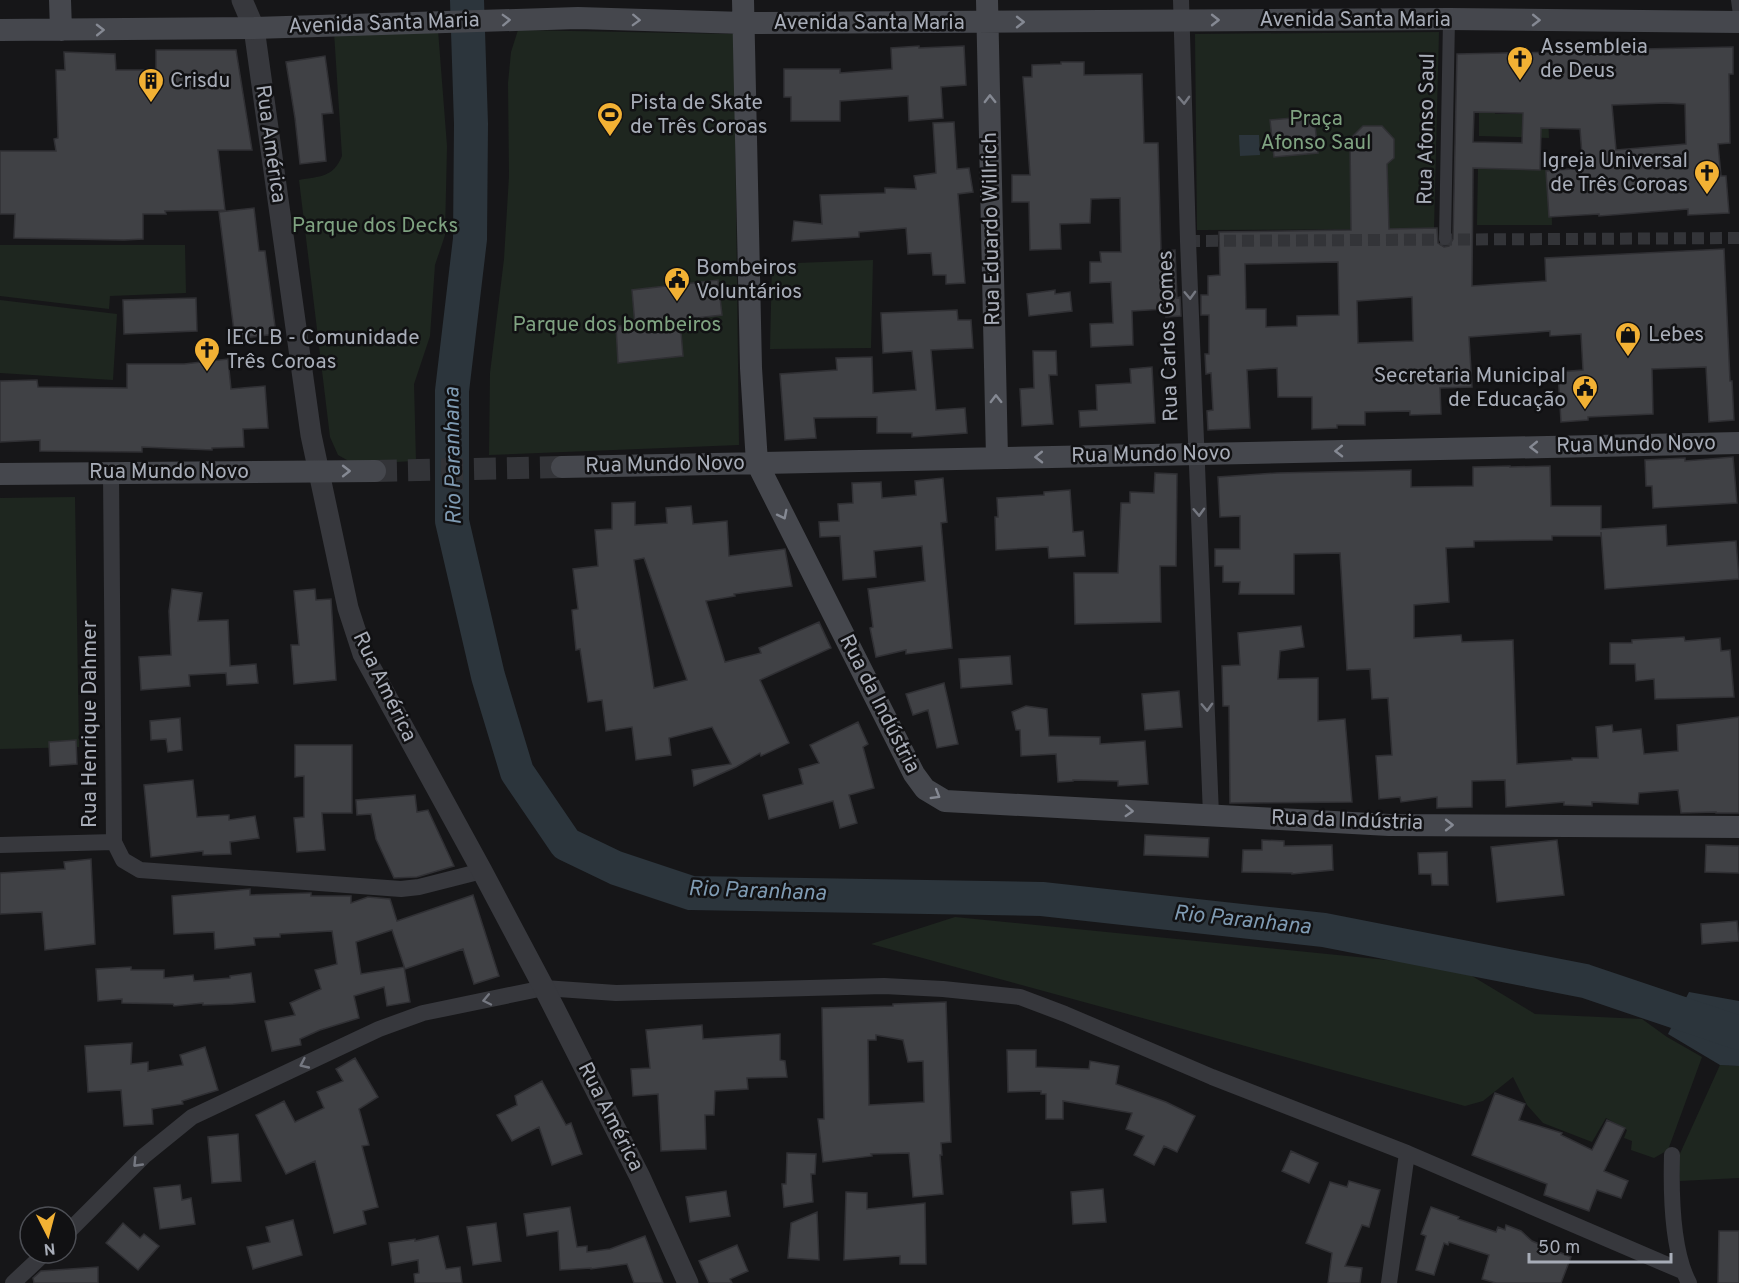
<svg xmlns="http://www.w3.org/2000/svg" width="1739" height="1283" viewBox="0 0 1739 1283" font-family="Overpass,sans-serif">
	<rect width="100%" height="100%" fill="#161618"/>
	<path fill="#1e261f" d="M438,30L447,146L445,235L435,265L430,336L414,384L416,461L354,464L338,455L330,437L299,180C320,176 333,178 342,156L334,32Z
		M518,30L734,34L739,445L489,455L490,373L504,259L509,176L508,83L511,52Z
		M1439,32L1434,229L1197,230L1195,34Z
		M1479,68L1494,70L1495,114H1548L1549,138L1479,136Z
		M1478,168L1551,170L1552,225H1477Z
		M0,245H185L186,293L110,296L109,309L0,296Z
		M873,260L871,348L770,349L772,264Z
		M0,300L117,314L113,380L0,373Z
		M75,497L79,747L0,749V498Z
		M955,917L1457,967L1535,1014L1642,1019L1667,1037L1702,1057L1668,1150L1654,1158L1631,1150L1632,1141L1624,1138L1627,1130L1606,1118L1592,1142L1543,1123L1527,1105L1513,1077L1483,1101L1465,1106L871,944Z
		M1720,1065L1739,1066V1178L1680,1181L1678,1158Z"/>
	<path fill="#2c353c" d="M1239,135H1259L1260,155L1240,156Z
		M1689,992L1739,1001V1066L1720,1065L1668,1034Z"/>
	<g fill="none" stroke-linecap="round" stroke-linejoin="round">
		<path stroke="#2c353c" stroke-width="34" d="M467,0L471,124L470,239L452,391V521L488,676L517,772L566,844L616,868L691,893L1042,899L1324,930L1585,981L1739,1033"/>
	</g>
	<path fill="#404145" stroke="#303034" stroke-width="1.5" fill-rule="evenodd" d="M1557,43L1598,44L1597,50L1733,47V74H1729L1730,143L1718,144L1721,176H1726L1729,213L1688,215V209L1599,216V214L1549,217L1546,171L1583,168L1580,129L1541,128L1540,170L1473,168L1472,286L1546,281L1545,258L1724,249L1730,381H1732L1734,420L1709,422L1706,367L1652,369L1653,414L1588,417V420L1561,422L1558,372L1583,370L1581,334L1550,336V331L1469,337L1472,387L1440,388L1441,414L1410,415V411L1365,412V425H1337V428L1312,429V397H1278L1277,368L1247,370L1250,428L1208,430L1207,411L1213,410L1211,373L1206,374L1205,354H1209V315H1201V295H1208V276L1220,275L1219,232L1351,230L1350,139L1363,126H1382L1394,139V158L1387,164L1389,229L1437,228L1438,243L1444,247L1449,246L1453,239L1457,54L1556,52ZM1666,103L1685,104L1686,144L1616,150L1612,105ZM1474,112L1523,113L1522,143L1473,142ZM1338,262L1339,315L1297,316V326L1266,327V309H1246L1245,264ZM1412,297L1413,341L1358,343L1357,301Z
		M919,46V48L964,46L966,85L941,87L943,118L909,121L908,96L840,101V121H791V97H784V69H840V73L892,69L891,48Z
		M156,50H236L252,150H218L225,210L165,211L166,214H143V239L124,240L14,238L15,214H0V151H56L54,139L58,138L56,70H65L64,52L115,54L116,70H156Z
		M325,56L333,113L322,114L326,161L300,164L295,118L286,62Z
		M1061,62H1084V75L1142,74L1144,143H1158L1161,251L1175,250L1177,298L1180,297L1181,316L1166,317L1165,309L1132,311L1133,345L1091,347L1090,324L1113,323L1111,282L1090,283V262H1101L1100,252H1121L1120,198L1091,199L1090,223L1060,224L1061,249L1030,250L1029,202H1012V175H1030L1023,77H1032V65L1061,64Z
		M1314,116L1318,153L1274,157L1270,120Z
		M954,122L957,169L969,168L973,192L958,194L965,283L946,284V275H933L931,253L908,254L906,228L859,232V237L792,241L794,221L822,224L820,195L885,193V188L916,189L914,176L936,173L933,123Z
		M254,208L259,251H265L276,334L235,339L219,212Z
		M718,280L722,315L680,320L683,356L618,363L616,326L635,325L632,290Z
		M1055,290V294L1070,292L1072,311L1029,316L1027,294Z
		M196,298L197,331L124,334L123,300Z
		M957,310L958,320H971L973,348L931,350L936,410L965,408L967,433L912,437V433H877V417L814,418L816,438L785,440L780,374L837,370L836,358L872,357L873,393L916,390L912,351L883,353L881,313Z
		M1033,351H1056L1057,375H1049L1053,424L1022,426L1020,389L1034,388Z
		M228,359L231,389L265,386L268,428L243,429L244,447L212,448V450L142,447V452L40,451V440L0,442V381L37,380L38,387L127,388V364H184Z
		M1152,367L1155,423L1080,427L1079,411L1097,410L1096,385L1131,383L1130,369Z
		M1733,457L1737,503L1653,508L1652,486H1646L1645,460L1685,458V461Z
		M1510,466V467L1550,466L1551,506H1601V529L1666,525L1667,546L1736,541L1739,579L1605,589L1601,532V536H1552V540L1474,541V547L1446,548L1449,602L1414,605V638L1461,635L1462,642L1513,640L1517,764L1572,760V758H1598L1596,727L1612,725L1613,732L1641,729L1644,754L1678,751L1677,725L1739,717V813H1716V812L1681,813L1678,790L1639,793L1638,804L1592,802V806L1564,805V802L1506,807L1505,780L1472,781V807L1437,808V797L1401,802L1400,797L1379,799L1376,756L1392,755L1388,698L1372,699L1370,669L1347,670L1340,553L1294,554V594H1239L1240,582H1223V566H1215V549H1240V516L1220,517L1218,477L1277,473L1411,470V487L1473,486V467Z
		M1155,473L1177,474L1176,566H1160L1161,622L1075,624L1074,573H1118L1121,503H1130V492L1154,493Z
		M943,478L947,522L941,523L952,648L906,654V650L876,657L870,628L873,627L868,589L925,581L922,546L874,551L876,577L843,580L840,536L820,537L819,522L839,521L838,504L853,503L852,483L881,482L882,498L916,495L915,481Z
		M1070,490L1073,532L1083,531L1085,556L1049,558L1048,547L996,550L995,517H998L997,498L1044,495V492Z
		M635,502V525L667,523L666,508L691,506L693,524L727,521L729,556L785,549L792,586L734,594L735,596L706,601L725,662L761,653L759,648L819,622L831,648L760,680L789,743L761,756L760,753L736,767L694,786L692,770L731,764L712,727L669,738L671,755L636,760L632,727L606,731L602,700L588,702L580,649L576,650L572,610L578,609L573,569L598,566L595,530L612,529V503ZM644,558L687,680L654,688L634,560Z
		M172,589L202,593L198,621L228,620L230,666L256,664L258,683L227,685L226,673L189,675L190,686L141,690L139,657L171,655L169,611Z
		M315,589L316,600L331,599L336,680L294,684L291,645H299L294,591Z
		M1301,626L1304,647L1280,651L1278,679L1318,678V721L1345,719L1352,802L1230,803L1229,706H1223L1222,666L1240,665L1238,633Z
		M1684,637L1685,641L1720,638L1721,651L1730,650L1734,697L1655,699L1654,679L1636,681L1635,664H1610V643H1632V640Z
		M1010,656L1012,684L961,688L959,659Z
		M944,683L958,744L937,748L928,710L913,715L906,694Z
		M1179,691L1182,727L1145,730L1142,694Z
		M1026,706L1047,709L1049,736L1100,737V744L1145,741L1148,784L1118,786V781L1073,780V781L1058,782L1056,754L1021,756L1020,730H1016L1012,712Z
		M180,718L182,750L168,752L166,739L151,740L150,721Z
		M858,722L868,744L863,747L874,788L849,795L857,823L840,828L833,801L769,819L763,795L803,784L799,769L819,763L810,745Z
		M76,740L77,764L50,766L49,742Z
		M295,745H352V813H322L325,850L297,852L294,818L304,817V776L295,777Z
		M193,780L197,817L229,815V820L255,816L259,838L230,842L231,854L203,855V851L151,857L144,785Z
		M415,795L417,812L428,810L454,866L417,877L394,878L376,839L371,814L357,815L356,800Z
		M1145,835L1209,838L1208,857L1144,855Z
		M1262,840L1284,841V846L1332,845L1333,870L1292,874V873L1242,872L1243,850H1262Z
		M1557,840L1564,895L1497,902L1491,847Z
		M1706,845L1739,846V873L1705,872Z
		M1447,852L1448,885H1432L1431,874H1419L1418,853Z
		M91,859L95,944L45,950L42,912L0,914V873L65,869L64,862Z
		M250,889V895L309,893H311V896H351V903L368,897L390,899L397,921L473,895L499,976L474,984L463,949L405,969L392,930L356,942L361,974L404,967L410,1002L387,1006L384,987L354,996L359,1018L320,1030L300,1039L301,1045L272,1051L265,1021L295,1015L290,1003L321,989L315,970L337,964L332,931L280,934V937L254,938L255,945L215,949L214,932L174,934L172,896Z
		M1737,921L1739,941L1702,944L1701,924Z
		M131,967V970H164V978L193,975L194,981L230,978V976L251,973L255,1002L233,1004L203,1005V1003L174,1006L173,1004L122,1003V999L98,1001L96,969Z
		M946,1002L951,1142L941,1143L942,1155H940L943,1194L913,1197L909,1153L871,1154L872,1156L823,1162L818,1119H824L822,1008L893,1006V1004ZM876,1035L903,1040L908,1062L923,1061L924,1102L869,1105L868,1040H876Z
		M702,1025L703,1039L780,1034V1060L785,1061L787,1077L747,1078L748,1089L715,1091L714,1115H705L706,1149L661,1151L658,1094L633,1096L631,1069L650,1068L646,1030Z
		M132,1043L131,1064L148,1062V1071L183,1065L180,1055L205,1047L218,1090L182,1101L183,1104L152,1109L153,1124L124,1126L121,1090L88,1092L85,1046Z
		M1007,1050H1036V1067L1089,1069L1090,1061L1119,1066L1116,1084L1166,1102L1195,1116L1177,1152L1164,1146L1154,1165L1134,1155L1144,1136L1126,1129L1132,1113L1063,1101V1119H1046V1094H1041V1091L1008,1092Z
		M355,1058L378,1097L359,1109L369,1145L362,1146L378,1207L363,1211L366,1224L334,1233L315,1161L286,1174L256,1115L284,1101L295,1122L324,1108L317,1092L343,1081L336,1069Z
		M542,1081L566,1125L571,1123L582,1154L552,1165L539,1127L512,1141L497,1115L517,1105L515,1096Z
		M1495,1093L1525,1104L1519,1120L1562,1133L1561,1135L1592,1150L1607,1120L1625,1128L1604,1171L1628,1181L1621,1198L1597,1190L1589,1211L1544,1195L1547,1184L1472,1155Z
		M238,1134L241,1181L212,1183L208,1137Z
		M1291,1151L1318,1163L1309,1183L1282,1171Z
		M787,1153L816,1154L815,1174H811L813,1202L784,1207L782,1184H786Z
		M1349,1181L1380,1190L1369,1227L1362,1225L1345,1266L1362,1268L1360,1283H1328L1332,1253L1306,1243L1330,1182L1347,1187Z
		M180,1185L182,1200L191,1198L195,1224L160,1229L154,1188Z
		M1103,1189L1106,1222L1073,1224L1071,1192Z
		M726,1191L730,1216L690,1222L686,1197Z
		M846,1192L867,1193V1209L925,1203L926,1264H900V1256L844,1260Z
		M570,1207L577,1247L587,1246V1252L610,1249L645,1236L663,1283H634L627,1264L591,1269V1268L560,1270L558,1231L527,1236L524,1214Z
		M1431,1207L1459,1217L1458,1219L1496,1232L1498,1227L1505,1230L1506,1225L1521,1231L1532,1241L1571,1257L1561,1283H1496L1482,1279L1489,1255L1449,1242L1448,1245L1444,1243L1434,1275L1416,1270L1426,1236L1421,1234Z
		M817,1212L819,1260L788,1258L791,1223Z
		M293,1220L302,1255L253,1269L247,1247L270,1242L266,1227Z
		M123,1223L140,1238L144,1234L159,1246L138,1270L106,1243Z
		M496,1223L501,1261L473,1265L467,1227Z
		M1719,1231H1739V1283H1718Z
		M438,1236L446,1269L460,1267L462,1283H415L414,1274L419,1273L418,1260L392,1265L389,1243L415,1239V1241Z
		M737,1245L748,1271L730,1279L732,1283H709L699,1261Z
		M98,1267V1283H34L33,1278L41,1271Z"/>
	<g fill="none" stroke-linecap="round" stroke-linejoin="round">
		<path stroke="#333438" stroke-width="12" stroke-dasharray="12 6" stroke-linecap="butt" d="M1188,241L1739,238"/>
		<path stroke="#333438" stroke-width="22" stroke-dasharray="22 11" stroke-linecap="butt" d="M375,471L562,467"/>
		<path stroke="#37383d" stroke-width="12" d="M1737,0L1739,15
			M1445,239L1449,19"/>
		<path stroke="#37383d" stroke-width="16" d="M1181,0L1188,241L1211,815
			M111,472L114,842L123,860L140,870L401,889L419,887L482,871
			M0,845L114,842
			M1672,1155C1671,1191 1672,1251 1689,1283
			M66,1234L144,1156L192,1117L379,1029L423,1013L544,988L616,993L884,986L943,989L1020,997L1065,1014L1212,1077L1407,1153L1682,1271
			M13,1283L45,1253
			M1389,1283L1407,1153"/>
		<path stroke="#37383d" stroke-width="21" d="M242,0L254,28L311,435L348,608L363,654L482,871L544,988L640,1177L688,1283"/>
		<path stroke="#45474d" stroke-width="22" d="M60,0L61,30
			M743,0L751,368L757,463L914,774L925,789L945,801L1389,825L1739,827
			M987,0L997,458
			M0,30L254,28L578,18L744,23L1449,19L1739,22
			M562,467L1739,443
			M0,474L375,471"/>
	</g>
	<defs><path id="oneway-chevron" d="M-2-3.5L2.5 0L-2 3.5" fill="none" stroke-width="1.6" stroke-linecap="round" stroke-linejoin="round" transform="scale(1.5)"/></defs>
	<g stroke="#858993">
		<use href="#oneway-chevron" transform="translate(506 20) rotate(-2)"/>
		<use href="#oneway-chevron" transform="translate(636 20) rotate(2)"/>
		<use href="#oneway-chevron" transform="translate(1215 20)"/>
		<use href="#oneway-chevron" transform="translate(1536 20) rotate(1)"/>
		<use href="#oneway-chevron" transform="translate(1020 22)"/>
		<use href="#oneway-chevron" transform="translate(100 30) rotate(-1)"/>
		<use href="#oneway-chevron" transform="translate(990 99) rotate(-91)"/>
		<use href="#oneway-chevron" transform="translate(996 399) rotate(-91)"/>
		<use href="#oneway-chevron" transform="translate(1534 447) rotate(179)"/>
		<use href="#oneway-chevron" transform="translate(1339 451) rotate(179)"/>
		<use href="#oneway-chevron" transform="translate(1039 457) rotate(179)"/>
		<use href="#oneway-chevron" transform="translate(346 471)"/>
		<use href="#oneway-chevron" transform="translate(783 515) rotate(63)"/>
		<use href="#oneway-chevron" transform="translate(936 795) rotate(31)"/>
		<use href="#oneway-chevron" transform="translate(1129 811) rotate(3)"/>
		<use href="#oneway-chevron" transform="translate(1449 825)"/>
	</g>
	<g stroke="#757881">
		<use href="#oneway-chevron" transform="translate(1184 100) rotate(88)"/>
		<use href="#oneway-chevron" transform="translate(1190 295) rotate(88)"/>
		<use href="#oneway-chevron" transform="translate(1199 512) rotate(88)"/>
		<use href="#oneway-chevron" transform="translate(1207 707) rotate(88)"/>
		<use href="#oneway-chevron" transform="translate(487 1000) rotate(168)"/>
		<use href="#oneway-chevron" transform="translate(304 1064) rotate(155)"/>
		<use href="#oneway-chevron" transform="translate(137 1163) rotate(134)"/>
	</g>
	<defs>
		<symbol id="church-pin" viewBox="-11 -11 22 30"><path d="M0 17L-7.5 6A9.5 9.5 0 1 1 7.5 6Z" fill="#f2b134" stroke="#111113"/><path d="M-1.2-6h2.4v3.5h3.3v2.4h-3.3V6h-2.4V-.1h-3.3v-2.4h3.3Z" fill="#111"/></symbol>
		<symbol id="building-pin" viewBox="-11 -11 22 30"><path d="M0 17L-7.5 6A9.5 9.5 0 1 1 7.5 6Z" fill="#f2b134" stroke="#111113"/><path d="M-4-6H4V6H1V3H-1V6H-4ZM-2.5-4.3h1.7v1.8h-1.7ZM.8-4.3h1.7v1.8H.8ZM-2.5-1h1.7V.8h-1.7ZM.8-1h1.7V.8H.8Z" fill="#111"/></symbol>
		<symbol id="stadium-pin" viewBox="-11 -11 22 30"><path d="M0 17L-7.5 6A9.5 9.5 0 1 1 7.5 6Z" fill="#f2b134" stroke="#111113"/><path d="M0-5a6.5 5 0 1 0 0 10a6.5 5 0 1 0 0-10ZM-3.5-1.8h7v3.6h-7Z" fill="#111"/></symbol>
		<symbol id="civic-pin" viewBox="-11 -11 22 30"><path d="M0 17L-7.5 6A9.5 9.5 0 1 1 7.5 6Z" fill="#f2b134" stroke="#111113"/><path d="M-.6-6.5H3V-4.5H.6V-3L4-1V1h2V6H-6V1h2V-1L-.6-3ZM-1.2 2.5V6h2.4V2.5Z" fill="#111"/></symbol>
		<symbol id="shop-pin" viewBox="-11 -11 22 30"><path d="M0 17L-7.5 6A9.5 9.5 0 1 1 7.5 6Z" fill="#f2b134" stroke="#111113"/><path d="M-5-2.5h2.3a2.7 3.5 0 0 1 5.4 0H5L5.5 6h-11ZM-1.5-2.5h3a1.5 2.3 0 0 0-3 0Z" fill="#111"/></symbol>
	</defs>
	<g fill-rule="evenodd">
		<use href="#church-pin" x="1505" y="44" width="30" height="40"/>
		<use href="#building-pin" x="136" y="66" width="30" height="40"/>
		<use href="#stadium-pin" x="595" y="100" width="30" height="40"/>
		<use href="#church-pin" x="1692" y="158" width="30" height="40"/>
		<use href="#civic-pin" x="662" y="265" width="30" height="40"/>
		<use href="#shop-pin" x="1613" y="320" width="30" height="40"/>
		<use href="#church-pin" x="192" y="335" width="30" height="40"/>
		<use href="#civic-pin" x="1570" y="373" width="30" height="40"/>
	</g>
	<g text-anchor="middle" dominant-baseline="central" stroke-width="5" stroke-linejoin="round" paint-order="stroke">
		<g font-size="21" fill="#a8adb8" stroke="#111113">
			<text x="1355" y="20">Avenida Santa Maria</text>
			<text x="869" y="23">Avenida Santa Maria</text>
			<text transform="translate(384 24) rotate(-2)">Avenida Santa Maria</text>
			<text transform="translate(1427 129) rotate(-89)">Rua Afonso Saul</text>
			<text transform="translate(270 144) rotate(82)">Rua América</text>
			<text transform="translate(992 229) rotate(-91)">Rua Eduardo Willrich</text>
			<text transform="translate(1169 336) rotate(-92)">Rua Carlos Gomes</text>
			<text transform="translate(1636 445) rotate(-1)">Rua Mundo Novo</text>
			<text transform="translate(1151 455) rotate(-1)">Rua Mundo Novo</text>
			<text transform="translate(665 465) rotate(-1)">Rua Mundo Novo</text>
			<text x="169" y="472">Rua Mundo Novo</text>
			<text transform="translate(384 687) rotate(64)">Rua América</text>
			<text transform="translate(879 704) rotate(63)">Rua da Indústria</text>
			<text transform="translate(90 724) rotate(-90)">Rua Henrique Dahmer</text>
			<text transform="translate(1347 821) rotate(2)">Rua da Indústria</text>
			<text transform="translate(610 1117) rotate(63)">Rua América</text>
		</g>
		<g font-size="21" fill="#a8adb8" stroke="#111113" text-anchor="start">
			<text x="1540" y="47">Assembleia<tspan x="1540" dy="24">de Deus</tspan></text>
			<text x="170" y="81">Crisdu</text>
			<text x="630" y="103">Pista de Skate<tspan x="630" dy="24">de Três Coroas</tspan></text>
			<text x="1688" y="161" text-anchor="end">Igreja Universal<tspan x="1688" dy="24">de Três Coroas</tspan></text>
			<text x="696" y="268">Bombeiros<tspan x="696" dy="24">Voluntários</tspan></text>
			<text x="1648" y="335">Lebes</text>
			<text x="226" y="338">IECLB - Comunidade<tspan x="226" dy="24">Três Coroas</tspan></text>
			<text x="1566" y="376" text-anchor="end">Secretaria Municipal<tspan x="1566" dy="24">de Educação</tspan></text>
		</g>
		<g font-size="21" fill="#7fa381" stroke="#111113">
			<text x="1316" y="119">Praça<tspan x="1316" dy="24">Afonso Saul</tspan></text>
			<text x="375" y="226">Parque dos Decks</text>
			<text x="617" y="325">Parque dos bombeiros</text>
		</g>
		<g font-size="22" font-style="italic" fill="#7f9bb3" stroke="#111113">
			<text transform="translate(454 456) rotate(-91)">Rio Paranhana</text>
			<text transform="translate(757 892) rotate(2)">Rio Paranhana</text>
			<text transform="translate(1242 921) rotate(6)">Rio Paranhana</text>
		</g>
	</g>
	<g transform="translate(48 1235) rotate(174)"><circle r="28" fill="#111113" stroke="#4d4f55" stroke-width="1.5"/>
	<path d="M0-4.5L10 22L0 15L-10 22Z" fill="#f2b134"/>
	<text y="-9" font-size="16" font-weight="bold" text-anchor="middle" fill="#a8adb8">N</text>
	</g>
	<path d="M1529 1253v9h142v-9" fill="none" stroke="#a8adb8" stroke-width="3"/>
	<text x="1538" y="1253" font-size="18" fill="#a8adb8" stroke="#111113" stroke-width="4.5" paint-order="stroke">50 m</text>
</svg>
